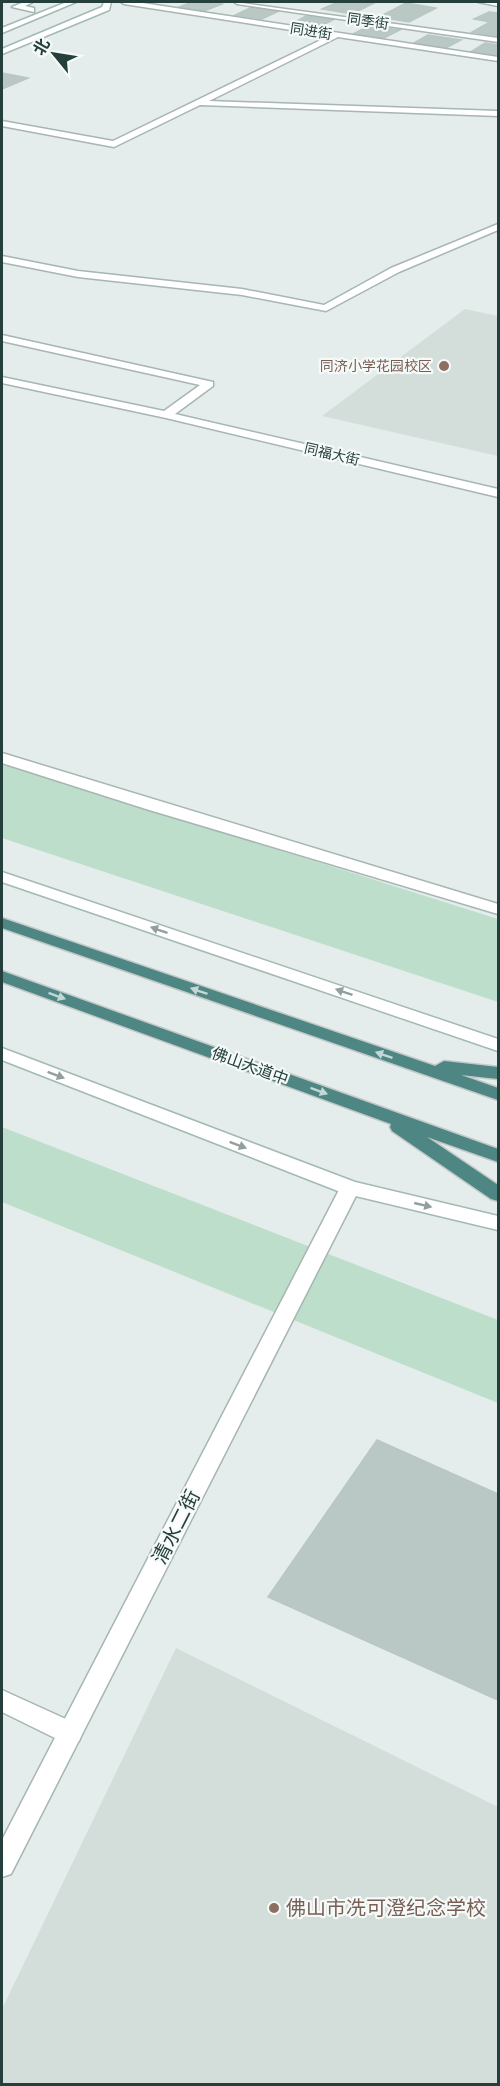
<svg xmlns="http://www.w3.org/2000/svg" width="500" height="2086" viewBox="0 0 500 2086" font-family="Poppins,'Noto Sans SC',sans-serif">
	<rect width="100%" height="100%" fill="#e4edeb"/>
	<path fill="#d3ddda" d="M465,309L498,316V456L322,416Z
		M176,1648L498,1807V2084H2V2009Z"/>
	<path fill="#bedecc" d="M2,762L498,919V1002L2,838Z
		M2,1127L498,1320V1403L2,1202Z"/>
	<path fill="#bac8c5" stroke="#b7c7c3" stroke-width="1.5" d="M192,2H208L222,4L204,11L179,7Z
		M338,2H376L352,14L322,9Z
		M406,3L436,8L409,22L379,17Z
		M252,7L279,11L262,19L235,15Z
		M489,12L498,13V36L472,32L490,22L474,19Z
		M306,16L333,20L317,28L291,24Z
		M369,26L400,30L382,39L353,34Z
		M428,35L461,40L446,48L412,44Z
		M485,43L498,45V57L469,53Z
		M2,73L28,78L2,89Z
		M377,1440L498,1494V1700L268,1597Z"/>
	<g fill="none" stroke-linecap="round" stroke-linejoin="round">
		<defs>
			<path id="minor" d="M24,2H33L25,6L34,8V12L12,7Z
				M121,2H136L498,57V61L338,37L209,101L498,111V116L200,105L114,147L2,126V121L113,141L329,36L124,4Z
				M234,2L498,38V42L237,4Z
				M498,224V230L399,272L326,311L242,295L78,277L2,262V256L78,271L242,289L324,305L391,268Z
				M2,753L498,904V914L146,809L2,763Z
				M2,1690L79,1725L82,1733L79,1741L70,1744L61,1741L2,1712Z"/>
			<path id="tertiary" d="M2,335L213,382V386L175,414L498,489V497L166,418L2,383V377L164,411L200,385L2,341Z
				M350,1181L357,1183L360,1188L11,1874L2,1877V1840L340,1188L343,1183Z"/>
			<path id="secondary" d="M67,2H76L2,33V28Z
				M104,2H111L109,10L2,54V49L102,7Z
				M478,2H498V6Z
				M2,872L498,1039V1051L2,882Z
				M2,1048L355,1182L498,1216V1230L343,1193L2,1060Z"/>
			<path id="trunk" d="M2,918L435,1066L444,1061L498,1067V1079L461,1075L498,1088V1100L2,928Z
				M2,971L498,1149V1162L427,1137L498,1185V1201L491,1199L392,1131L390,1127L391,1124L2,982Z"/>
		</defs>
		<use href="#minor" stroke="#a7b5b3" stroke-width="3"/>
		<use href="#tertiary" stroke="#a7b5b3" stroke-width="3"/>
		<use href="#secondary" stroke="#a3b9b5" stroke-width="3"/>
		<use href="#trunk" stroke="#c2c9c8" stroke-width="3"/>
		<use href="#minor" fill="#fff" fill-rule="evenodd"/>
		<use href="#tertiary" fill="#fff" fill-rule="evenodd"/>
		<use href="#secondary" fill="#fff" fill-rule="evenodd"/>
		<use href="#trunk" fill="#4d8683" fill-rule="evenodd"/>
	</g>
	<defs><path id="oneway-solid" d="M-6-.8H1V-3.2L6.5 0L1 3.2V.8H-6Z" transform="scale(1.5)"/></defs>
	<g fill="#929f9e">
		<use href="#oneway-solid" transform="translate(159 930) rotate(-161)"/>
		<use href="#oneway-solid" transform="translate(344 992) rotate(-161)"/>
		<use href="#oneway-solid" transform="translate(56 1075) rotate(21)"/>
		<use href="#oneway-solid" transform="translate(238 1145) rotate(21)"/>
		<use href="#oneway-solid" transform="translate(423 1205) rotate(13)"/>
	</g>
	<g fill="#c3d7d5">
		<use href="#oneway-solid" transform="translate(199 991) rotate(-161)"/>
		<use href="#oneway-solid" transform="translate(57 996) rotate(20)"/>
		<use href="#oneway-solid" transform="translate(384 1055) rotate(-161)"/>
		<use href="#oneway-solid" transform="translate(319 1091) rotate(20)"/>
	</g>
	<g fill="#8d6e63" stroke="#f5faf8" stroke-width="2">
		<circle cx="444" cy="366" r="6"/>
		<circle cx="274" cy="1908" r="6"/>
	</g>
	<g text-anchor="middle" dominant-baseline="central" stroke-width="4.5" stroke-linejoin="round" paint-order="stroke">
		<g font-size="14" fill="#243f3c" stroke="#f5faf8">
			<text transform="translate(368 21) rotate(8)">同季街</text>
			<text transform="translate(311 31) rotate(9)">同进街</text>
			<text transform="translate(332 454) rotate(13)">同福大街</text>
		</g>
		<g font-size="14" fill="#785e54" stroke="#f5faf8" text-anchor="end">
			<text x="432" y="366">同济小学花园校区</text>
		</g>
		<g font-size="16" fill="#243f3c" stroke="#f5faf8">
			<text transform="translate(250 1066) rotate(20)">佛山大道中</text>
		</g>
		<g font-size="20" fill="#243f3c" stroke="#f5faf8">
			<text transform="translate(176 1527) rotate(-63)">清水二街</text>
		</g>
		<g font-size="20" fill="#785e54" stroke="#f5faf8" text-anchor="start">
			<text x="286" y="1908">佛山市冼可澄纪念学校</text>
		</g>
	</g>
	<rect width="500" height="2086" fill="none" stroke="#243f3c" stroke-width="6"/>
	<g transform="translate(54 54) rotate(300)" stroke="#f5faf8" stroke-width="4.5" paint-order="stroke">
	<path d="M0-4.5L10 22L0 15L-10 22Z" fill="#243f3c"/>
	<text y="-9" font-size="16" font-weight="bold" text-anchor="middle" fill="#243f3c">北</text>
	</g>
</svg>
